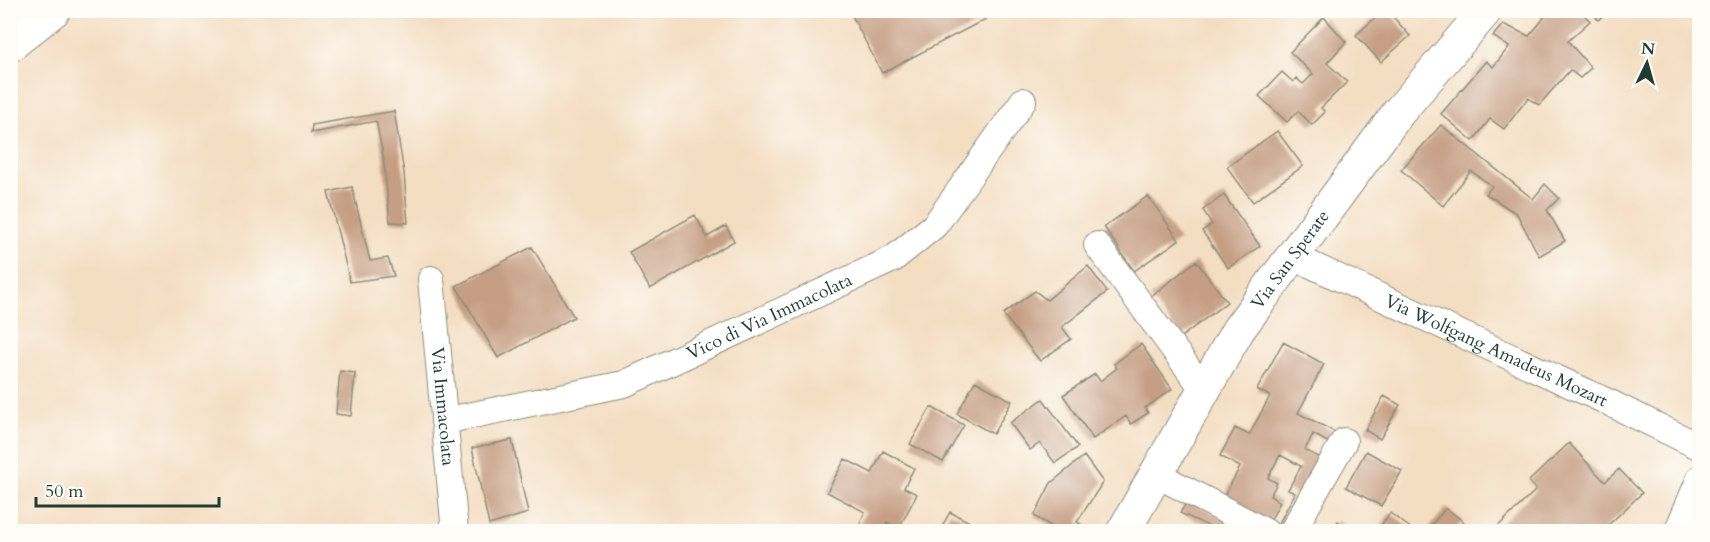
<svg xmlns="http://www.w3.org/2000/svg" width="1710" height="542" viewBox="0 0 1710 542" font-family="Cardo,serif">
	<rect width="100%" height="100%" fill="#fdfcf7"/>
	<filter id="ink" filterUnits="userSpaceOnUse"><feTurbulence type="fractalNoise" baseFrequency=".0167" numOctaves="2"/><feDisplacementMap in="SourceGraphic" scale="12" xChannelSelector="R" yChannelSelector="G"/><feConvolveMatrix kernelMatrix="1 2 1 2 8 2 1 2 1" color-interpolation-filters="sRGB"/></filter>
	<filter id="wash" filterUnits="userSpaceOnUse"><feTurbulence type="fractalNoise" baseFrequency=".008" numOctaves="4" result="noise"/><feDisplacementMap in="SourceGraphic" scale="24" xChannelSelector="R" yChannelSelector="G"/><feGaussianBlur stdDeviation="1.35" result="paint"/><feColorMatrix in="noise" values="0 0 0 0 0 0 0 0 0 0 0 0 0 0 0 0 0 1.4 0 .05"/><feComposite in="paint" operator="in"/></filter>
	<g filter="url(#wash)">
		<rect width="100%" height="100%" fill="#f4dec2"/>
		<g id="blocks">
			<path fill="#c69e83" d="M849,10H981L986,19L882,73Z
				M1384,10H1387L1410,36L1381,62L1356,35Z
				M1534,10H1580L1590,21L1568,41L1591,68L1580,78L1570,70L1539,105L1528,98L1504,129L1490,119L1473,141L1441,114L1486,61L1493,67L1509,47L1493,36L1503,24L1529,36L1544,18Z
				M1591,10H1611L1598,20Z
				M1324,17L1346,42L1327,63L1347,82L1321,108L1325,112L1312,125L1298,111L1287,122L1259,96L1282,72L1293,82L1296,78L1303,84L1313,74L1290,52Z
				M394,111L404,173L408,223L390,222L383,155L376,121L311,133L312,125Z
				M1441,125L1533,199L1545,184L1559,198L1547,210L1565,241L1539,256L1517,214L1486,194L1492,186L1471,171L1443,206L1401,170Z
				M1277,131L1303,166L1253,202L1227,167Z
				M352,187L370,261L388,258L394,276L350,282L328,192Z
				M1224,195L1260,246L1228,268L1202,231L1212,224L1203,210Z
				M1148,196L1179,240L1134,271L1104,227Z
				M695,215L707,237L726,226L734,241L650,289L629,252Z
				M532,247L574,317L498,358L456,286Z
				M1196,261L1227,302L1181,337L1150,297Z
				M1088,266L1107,292L1062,327L1071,339L1040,361L1003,314L1035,291L1047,300Z
				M1283,342L1324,364L1298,413L1339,434L1333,445L1313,434L1305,450L1324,460L1284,531L1277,527L1295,493L1288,490L1301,466L1280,455L1268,478L1277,483L1270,496L1280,502L1269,523L1223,498L1240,467L1220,456L1235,428L1249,435L1270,396L1257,390Z
				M1141,344L1172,389L1145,408L1148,413L1131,424L1126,416L1093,439L1063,395L1095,374L1100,381L1117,368L1114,364Z
				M340,371L355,373L351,416L336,414Z
				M975,381L1012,401L993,434L957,414Z
				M1384,396L1400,405L1380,439L1365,430Z
				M1043,399L1078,447L1055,463L1040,443L1030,450L1010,423Z
				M931,407L964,425L943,462L910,444Z
				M512,440L528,513L489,525L472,448Z
				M1569,443L1605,482L1619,469L1642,493L1601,532H1559L1557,528L1553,532H1492L1536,490L1529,481Z
				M883,451L914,468L904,488L917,494L899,528L887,522L882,532H870L859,526L865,512L827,492L845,459L872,473Z
				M1366,451L1402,471L1381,506L1346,487Z
				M1084,456L1103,482L1077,522L1094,532H1061L1034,516L1051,483Z
				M1188,500L1250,532H1216L1217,530L1180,513Z
				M1446,508L1464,522L1451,532H1425Z
				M950,512L983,529L981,532H939Z
				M1390,513L1416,532H1385L1379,528Z
				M1338,521L1353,532H1330Z"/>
		</g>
	</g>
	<g filter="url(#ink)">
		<use href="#blocks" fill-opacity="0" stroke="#8a8e7b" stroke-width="1.5"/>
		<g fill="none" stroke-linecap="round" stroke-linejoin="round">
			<defs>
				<g id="street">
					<path d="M1097,245L1204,390"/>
					<path id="s1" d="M1292,256L1610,403L1700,447"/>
					<path id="s2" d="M431,279L455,532"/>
					<path id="s3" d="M444,421L624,384L893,259L935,225L1023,101"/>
					<path d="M1156,474L1266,532"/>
					<path d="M1292,532L1344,441"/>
					<path d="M1677,532L1700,478"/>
				</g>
				<g id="secondary">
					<path id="s4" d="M1123,532L1238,330L1398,113L1486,10"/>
				</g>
				<path id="primary" d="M10,13L13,10
					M10,45L54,10"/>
			</defs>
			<use href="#street" stroke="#8a8e7b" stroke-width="28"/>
			<use href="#secondary" stroke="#8a8e7b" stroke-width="35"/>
			<use href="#primary" stroke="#8a8e7b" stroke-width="35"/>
			<use href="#street" stroke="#fff" stroke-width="26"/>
			<use href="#secondary" stroke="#fff" stroke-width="33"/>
			<use href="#primary" stroke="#fff" stroke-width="33"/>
		</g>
	</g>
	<g text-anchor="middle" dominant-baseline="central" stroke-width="4.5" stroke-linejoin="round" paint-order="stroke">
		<g font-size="18" fill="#1f3d34" stroke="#fdfcf7">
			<text stroke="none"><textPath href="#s4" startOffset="320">Via San Sperate</textPath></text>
			<text stroke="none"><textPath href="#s3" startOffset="344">Vico di Via Immacolata</textPath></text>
			<text stroke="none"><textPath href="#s1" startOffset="225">Via Wolfgang Amadeus Mozart</textPath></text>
			<text stroke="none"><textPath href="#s2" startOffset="128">Via Immacolata</textPath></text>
		</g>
	</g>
	<rect width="1710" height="542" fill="none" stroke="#fdfcf7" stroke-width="36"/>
	<g transform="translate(1647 63) rotate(5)" stroke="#fdfcf7" stroke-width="4.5" paint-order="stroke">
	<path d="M0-4.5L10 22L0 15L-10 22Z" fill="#1f3d34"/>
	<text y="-9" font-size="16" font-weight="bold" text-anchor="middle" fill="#1f3d34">N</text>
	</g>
	<path d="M36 497v9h183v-9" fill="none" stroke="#1f3d34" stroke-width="3"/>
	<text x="45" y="497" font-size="18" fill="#1f3d34" stroke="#fdfcf7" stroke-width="4.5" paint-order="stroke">50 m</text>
</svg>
